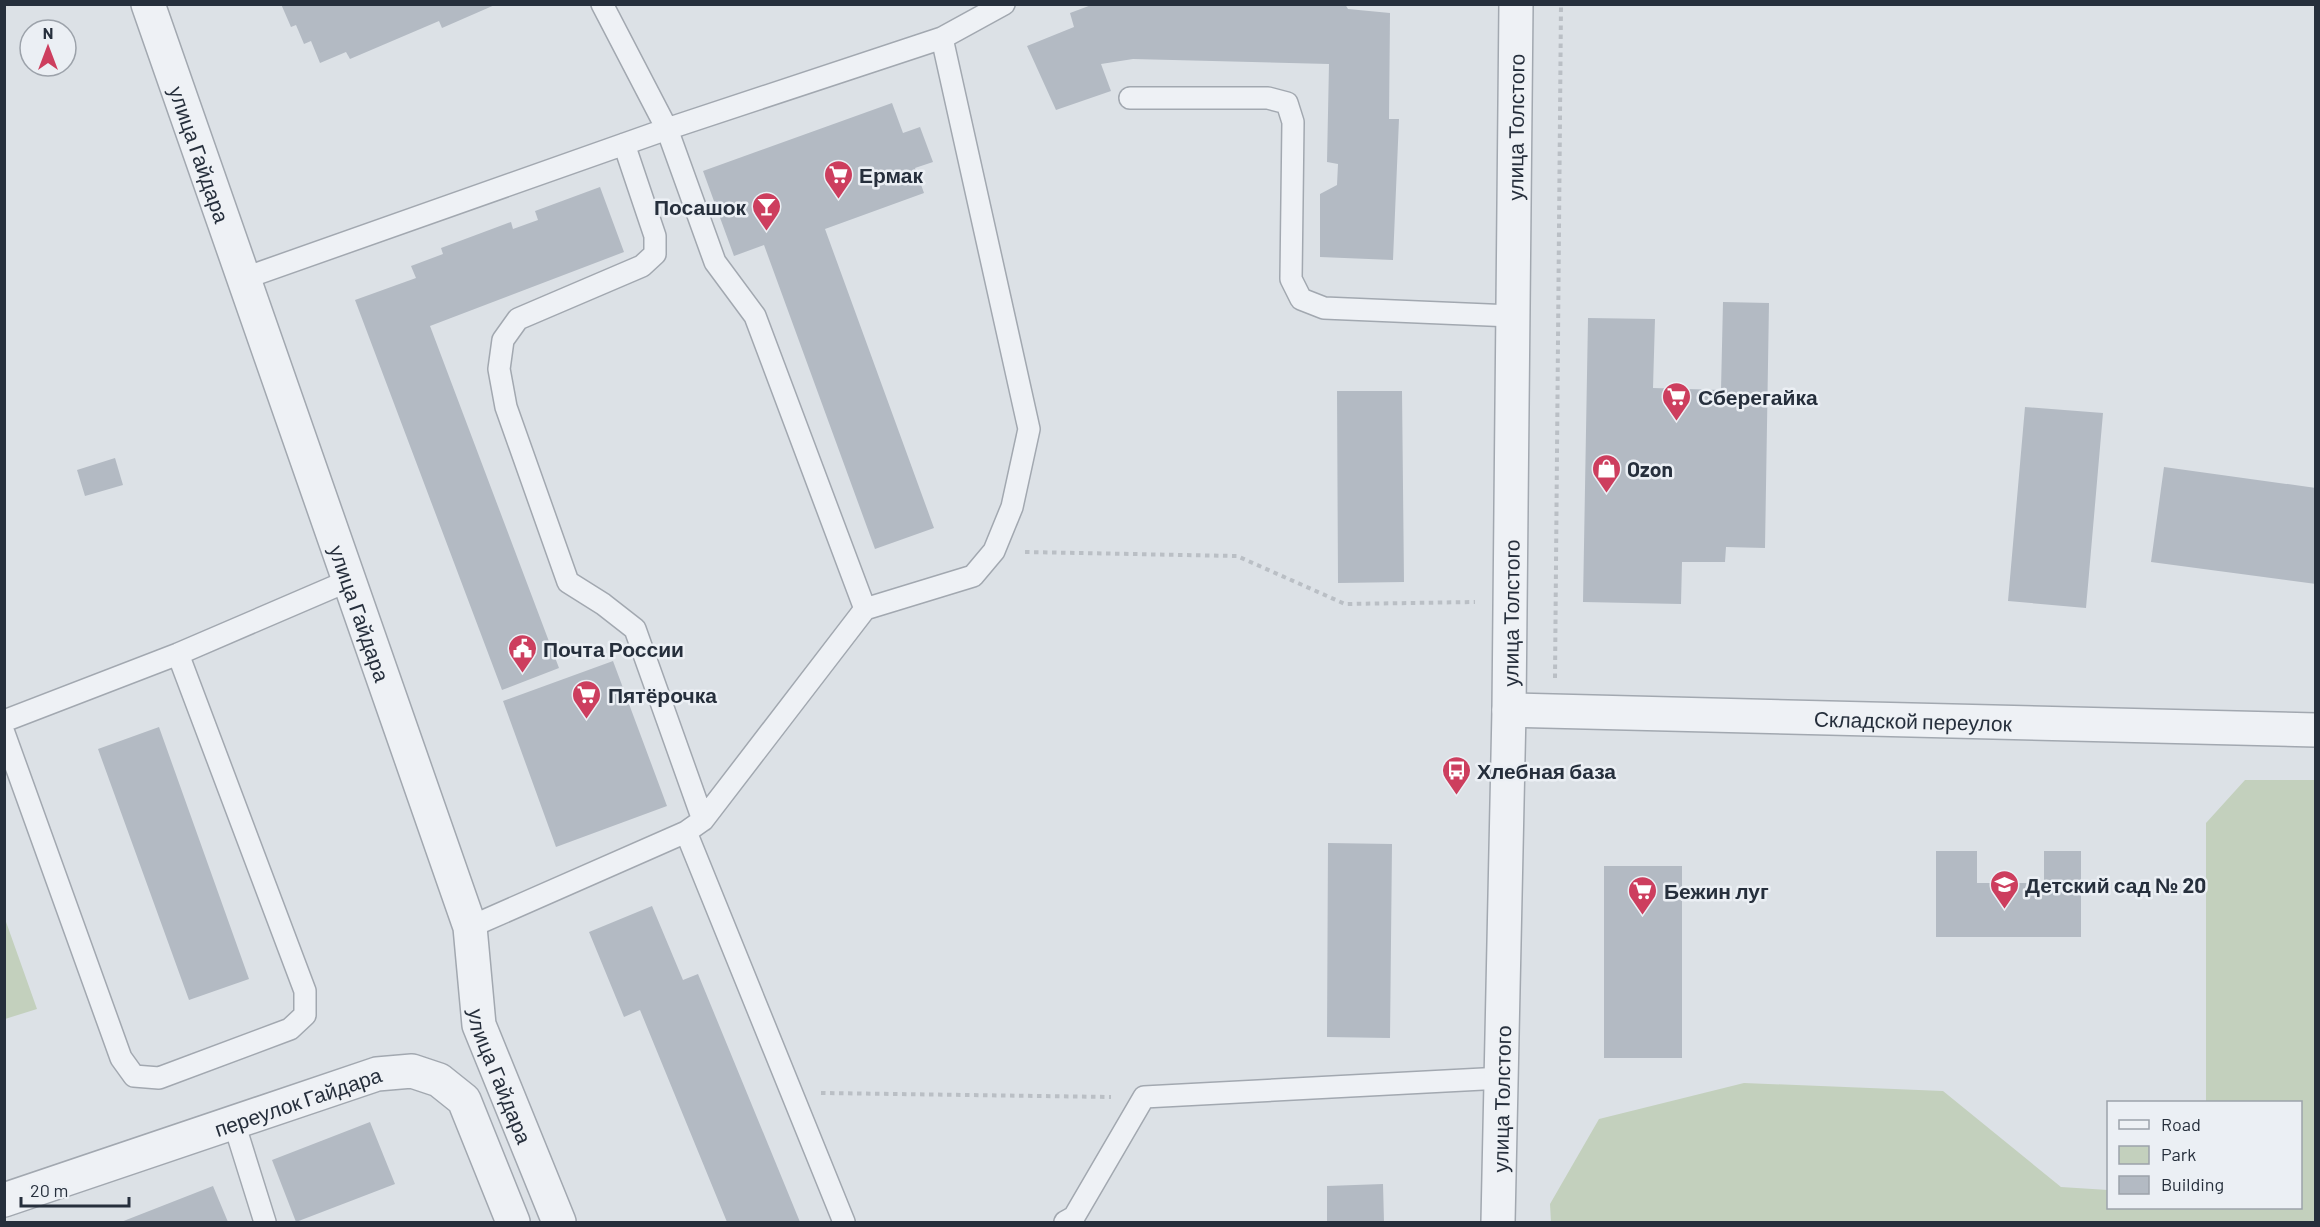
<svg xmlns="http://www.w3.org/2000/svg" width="2320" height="1227" viewBox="0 0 2320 1227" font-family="Barlow,sans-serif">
	<rect width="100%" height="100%" fill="#dce1e6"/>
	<path fill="#c3d0bd" d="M2245,780H2315V1222H1551L1550,1204L1599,1119L1744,1083L1943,1091L2061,1187L2108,1190V1208H2300V1102H2206V823Z
		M5,919L37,1009L5,1019H4Z"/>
	<path fill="#b3bac3" d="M281,4H497L442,28L439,21L350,59L346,52L320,63L311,41L304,44L296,25L291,27Z
		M1094,4H1345L1348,9L1390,13L1389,119H1399L1393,260L1320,257V194L1337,185L1338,164L1327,162L1329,64L1133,59L1101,64L1111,91L1056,110L1027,46L1074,27L1070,13Z
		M892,103L903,133L920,127L933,162L915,168L924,193L825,229L934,528L875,549L764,245L734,256L703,171Z
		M600,187L624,252L430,326L559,668L502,690L355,300L416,278L411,266L443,254L441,248L511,222L513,229L538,220L535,211Z
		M1723,302L1769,303L1765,548L1726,547L1725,562H1682L1681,604L1583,602L1588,318L1655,319L1653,388L1721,390Z
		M1337,391H1402L1404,582L1338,583Z
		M2025,407L2103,413L2086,608L2008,601Z
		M115,458L123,485L85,496L77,470Z
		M2164,467L2316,488V584L2151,562Z
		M613,661L667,806L556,847L503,701Z
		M159,727L249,979L189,1000L98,749Z
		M1328,843L1392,844L1390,1038L1327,1037Z
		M1936,851H1977V883H2044V851H2081V937H1936Z
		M1604,866H1682V1058H1604Z
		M652,906L683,980L698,974L800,1222H727L640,1010L624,1017L589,932Z
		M370,1122L395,1184L296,1222L272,1160Z
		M1383,1184L1384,1222H1327V1186Z
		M213,1186L228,1222H121Z"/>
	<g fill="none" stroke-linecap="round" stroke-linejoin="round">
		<defs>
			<path id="service" d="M1130,98H1268L1287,103L1293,122L1291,279L1301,299L1324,308L1512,316
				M624,144L655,236V254L642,266L518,319L503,340L499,369L506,407L568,582L603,604L635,629L703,820
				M245,278L667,129L942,38L1004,4
				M865,609L973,576L994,551L1012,507L1029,429L942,38
				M4,721L178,654L350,580
				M4,733L121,1058L134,1076L159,1078L290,1029L305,1015V991L178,654
				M686,832L844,1222
				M470,927L686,832L703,820L865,609L755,316L715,262L667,129L602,4
				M234,1123L265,1222
				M1065,1222L1074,1217L1144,1097L1502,1078"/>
			<g id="minor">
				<path id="s1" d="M1509,710L2316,730"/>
				<path id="s2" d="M4,1200L377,1074L412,1071L439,1080L464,1100L513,1222"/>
			</g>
			<g id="tertiary">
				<path id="s3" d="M148,4L470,927L479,1025L559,1222"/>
				<path id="s4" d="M1498,1222L1509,710L1516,4"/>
			</g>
		</defs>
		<use href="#service" stroke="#a2a8b0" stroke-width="24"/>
		<use href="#minor" stroke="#a2a8b0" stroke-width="36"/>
		<use href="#tertiary" stroke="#a2a8b0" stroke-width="36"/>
		<path stroke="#babfc5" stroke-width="4" stroke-dasharray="4.5 4.5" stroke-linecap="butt" d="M1025,552L1237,556L1345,604L1475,602
			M1555,678L1561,4
			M821,1093L1111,1097"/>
		<use href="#service" stroke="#eef1f5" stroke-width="21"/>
		<use href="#minor" stroke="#eef1f5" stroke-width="33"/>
		<use href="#tertiary" stroke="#eef1f5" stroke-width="33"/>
	</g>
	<defs>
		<symbol id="supermarket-pin" viewBox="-11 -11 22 30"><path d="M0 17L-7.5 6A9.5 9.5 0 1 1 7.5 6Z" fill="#cd3e5e" stroke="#ebeff4"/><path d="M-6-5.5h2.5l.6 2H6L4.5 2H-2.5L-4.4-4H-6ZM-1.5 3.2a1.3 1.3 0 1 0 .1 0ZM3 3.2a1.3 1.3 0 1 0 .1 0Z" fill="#fff"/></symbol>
		<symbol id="bar-pin" viewBox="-11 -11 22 30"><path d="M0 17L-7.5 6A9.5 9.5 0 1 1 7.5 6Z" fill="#cd3e5e" stroke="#ebeff4"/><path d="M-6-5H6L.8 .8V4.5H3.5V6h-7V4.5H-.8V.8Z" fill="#fff"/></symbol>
		<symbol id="shop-pin" viewBox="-11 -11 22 30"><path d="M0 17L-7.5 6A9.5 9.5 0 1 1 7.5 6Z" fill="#cd3e5e" stroke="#ebeff4"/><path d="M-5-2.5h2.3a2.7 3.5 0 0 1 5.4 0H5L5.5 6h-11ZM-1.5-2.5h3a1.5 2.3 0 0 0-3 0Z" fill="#fff"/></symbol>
		<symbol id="civic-pin" viewBox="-11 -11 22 30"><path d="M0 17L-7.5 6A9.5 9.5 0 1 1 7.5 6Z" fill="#cd3e5e" stroke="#ebeff4"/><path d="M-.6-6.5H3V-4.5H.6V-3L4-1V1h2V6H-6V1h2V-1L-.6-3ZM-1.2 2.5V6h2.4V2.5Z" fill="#fff"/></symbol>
		<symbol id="bus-pin" viewBox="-11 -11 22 30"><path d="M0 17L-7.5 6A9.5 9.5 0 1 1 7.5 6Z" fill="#cd3e5e" stroke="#ebeff4"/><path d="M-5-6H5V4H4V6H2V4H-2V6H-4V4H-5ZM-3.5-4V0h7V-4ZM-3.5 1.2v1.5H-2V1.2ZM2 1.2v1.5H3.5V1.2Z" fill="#fff"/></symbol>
		<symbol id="school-pin" viewBox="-11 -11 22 30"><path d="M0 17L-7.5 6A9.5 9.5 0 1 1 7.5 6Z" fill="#cd3e5e" stroke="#ebeff4"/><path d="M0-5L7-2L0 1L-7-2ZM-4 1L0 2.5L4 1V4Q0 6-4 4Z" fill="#fff"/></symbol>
	</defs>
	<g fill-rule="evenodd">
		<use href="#supermarket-pin" x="822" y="158" width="33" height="45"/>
		<use href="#bar-pin" x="750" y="190" width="33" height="45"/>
		<use href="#supermarket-pin" x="1660" y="380" width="33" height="45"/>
		<use href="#shop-pin" x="1590" y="452" width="33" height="45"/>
		<use href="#civic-pin" x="506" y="632" width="33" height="45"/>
		<use href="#supermarket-pin" x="570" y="678" width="33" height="45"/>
		<use href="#bus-pin" x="1440" y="754" width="33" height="45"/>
		<use href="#school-pin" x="1988" y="868" width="33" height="45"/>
		<use href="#supermarket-pin" x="1626" y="874" width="33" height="45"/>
	</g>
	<g text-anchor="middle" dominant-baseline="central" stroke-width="5" stroke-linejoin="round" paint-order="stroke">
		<g font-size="21" fill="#262f3c" stroke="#ebeff4">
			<text stroke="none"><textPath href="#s4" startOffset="1095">улица Толстого</textPath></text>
			<text stroke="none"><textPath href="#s3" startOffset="159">улица Гайдара</textPath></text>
			<text stroke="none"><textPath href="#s3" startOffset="645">улица Гайдара</textPath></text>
			<text stroke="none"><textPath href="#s4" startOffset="609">улица Толстого</textPath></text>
			<text stroke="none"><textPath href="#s1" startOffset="404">Складской переулок</textPath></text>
			<text stroke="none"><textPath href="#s3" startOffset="1131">улица Гайдара</textPath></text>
			<text stroke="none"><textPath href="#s4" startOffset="123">улица Толстого</textPath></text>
			<text stroke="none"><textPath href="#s2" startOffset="310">переулок Гайдара</textPath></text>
		</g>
		<g font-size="21" font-weight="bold" fill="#262f3c" stroke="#ebeff4" text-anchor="start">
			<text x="859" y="174">Ермак</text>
			<text x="746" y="206" text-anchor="end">Посашок</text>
			<text x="1698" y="396">Сберегайка</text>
			<text x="1627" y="468">Ozon</text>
			<text x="543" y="648">Почта России</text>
			<text x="608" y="694">Пятёрочка</text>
			<text x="1477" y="770">Хлебная база</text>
			<text x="2025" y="884">Детский сад № 20</text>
			<text x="1664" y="890">Бежин луг</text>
		</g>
	</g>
	<rect width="2320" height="1227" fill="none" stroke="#262f3c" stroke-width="12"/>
	<rect x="2107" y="1101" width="195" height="108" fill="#ebeff4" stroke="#9ca2aa" stroke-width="1.5"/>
	<rect x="2119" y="1120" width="30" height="9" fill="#eef1f5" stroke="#9ca2aa" stroke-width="1.5"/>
	<text x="2161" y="1131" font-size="18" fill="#262f3c">Road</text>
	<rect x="2119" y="1146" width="30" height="18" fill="#c3d0bd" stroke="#9ca2aa" stroke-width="1.5"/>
	<text x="2161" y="1161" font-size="18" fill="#262f3c">Park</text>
	<rect x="2119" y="1176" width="30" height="18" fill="#b3bac3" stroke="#9ca2aa" stroke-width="1.5"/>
	<text x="2161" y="1191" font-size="18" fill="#262f3c">Building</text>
	<g transform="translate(48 48)"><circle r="28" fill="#ebeff4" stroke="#9ca2aa" stroke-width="1.5"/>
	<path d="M0-4.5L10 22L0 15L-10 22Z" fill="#cd3e5e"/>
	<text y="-9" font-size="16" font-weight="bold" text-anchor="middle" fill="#262f3c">N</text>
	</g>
	<path d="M21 1197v9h108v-9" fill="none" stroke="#262f3c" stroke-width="3"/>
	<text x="30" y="1197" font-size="18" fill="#262f3c" stroke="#ebeff4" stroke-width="4.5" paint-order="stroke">20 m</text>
</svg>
